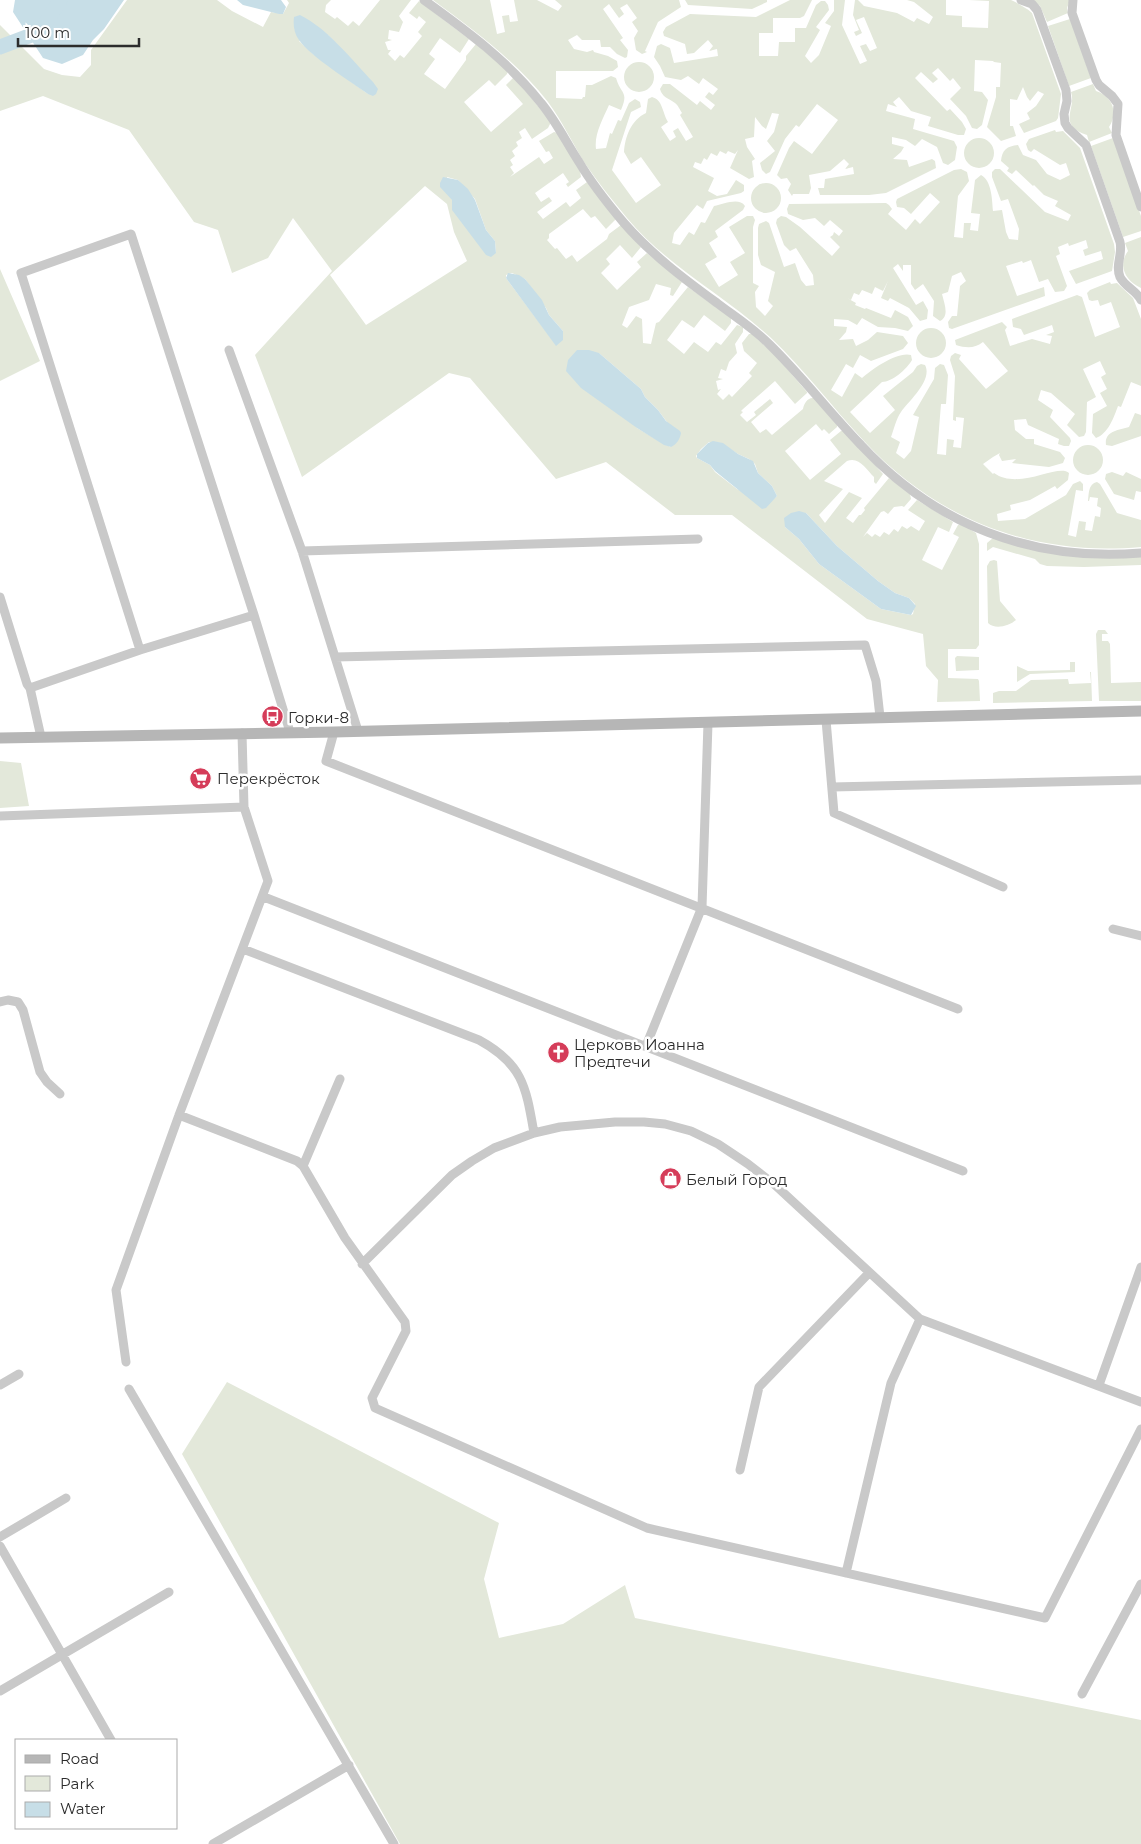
<svg xmlns="http://www.w3.org/2000/svg" width="1141" height="1844" viewBox="0 0 1141 1844" font-family="Montserrat,sans-serif">
	<rect width="100%" height="100%" fill="#fff"/>
	<path fill="#e3e8da" fill-rule="evenodd" d="M127,0H217L232,11L263,27L271,12L283,14L289,3L287,0H331L326,5L325,12L335,19L337,17L348,26L353,21L359,26L380,0H411L399,16L403,22L399,32L389,30L388,39L392,40L385,42L388,50H391L388,54L395,61L400,55L404,58L422,36L418,32L426,22L419,16L417,19L409,13L419,1L469,39L460,53L440,38L429,54L435,59L424,74L445,89L466,60V56L476,44L508,71L507,74L495,86L489,80L464,102L491,132L523,104L506,85L514,77L551,122L548,128L532,139L525,128L519,132L522,138L516,142L518,146L512,151L515,156L510,160L513,165L510,167L514,173L510,177L539,157L544,164L553,158L549,151L546,152L539,141L554,132L558,133L580,171L581,177L568,187L566,184L569,182L563,173L535,193L541,202L549,197L552,201L537,212L543,219L566,202L570,207L581,198L576,190L587,182L616,219L606,229L595,216L591,218L583,209L549,234V238L547,240L555,249L557,248L566,259L572,255L577,262L607,239L609,234L621,225L641,247L632,258L620,245L606,259L610,264L601,273L617,290L641,267L637,262L647,253L682,282L673,296L670,295L671,288L656,284L649,300L629,307L622,325L627,328L636,316L642,319L643,343L651,344L656,323L659,322L688,287L731,318V323L725,331L704,315L694,328L682,320L667,340L684,354L694,342L708,352L716,342L721,345L737,325L743,327V332L735,344L737,353L729,362L726,371L721,369L718,378L723,379L716,381L718,390L721,389L717,394L723,400L729,394L732,397L752,376L749,373L757,363L744,351L742,343L749,334H752L776,356L807,392V393L795,404L775,381L743,409L741,411L743,412L740,415L747,422L756,415L754,412L770,399L773,403L751,422L760,433L766,429L772,435L803,409C804,403 808,397 814,398L837,425V427L829,434L824,429L822,431L816,424L785,451L810,480L841,454L830,440L841,431H844L883,474L876,484L874,482V477C866,469 859,456 847,461L824,481L843,489L819,515L825,523L849,492L862,498L846,518L853,523L859,515H861L865,510L864,508L889,478L910,494L911,499L904,507L902,506L894,507L888,514L884,511L881,512L863,537L867,533L872,537L875,534L880,537L884,532L889,535L894,529L898,532L902,526L907,529L911,526L919,531L925,521L908,510L917,500L953,522L949,532L938,527L922,560L942,570L959,537L953,534L958,525L961,524L976,533L979,544V645L976,649H948V678L978,679L979,681L980,701L937,702L938,680L926,666L923,634L867,619L732,515H675L606,462L556,479L470,378L449,373L302,477L255,355L332,271L293,218L268,258L232,273L218,230L194,222L129,130L43,96L0,111V25L44,69L62,75L80,77L91,65V50ZM328,35L347,55L368,94L313,54L299,41ZM447,177L458,180L475,199L486,230L495,241L496,253L452,200ZM425,186L447,204L454,232L467,261L366,325L330,275ZM512,273L525,279L546,308L549,315L563,331L556,345L506,278V275ZM599,353L641,389L645,397L658,410L667,422L671,447L664,444L637,428ZM709,442L721,443L738,454L749,459L755,464L758,473L772,486L777,496L767,505L737,489L715,472L710,465L697,458L696,456L701,449ZM806,513L837,546L878,581L895,593L909,598L915,604L913,614L911,615L881,609L819,564L799,539L785,527Z
		M433,0H490L497,34L505,32L502,16L509,15L510,22L518,21L514,0H537L558,11L562,6L555,0H679L681,7L658,22L645,51L647,52L642,54L636,50L634,38L638,31L632,22L637,18L627,4L620,8L624,14L619,18L609,4L603,9L623,38L620,40L628,50L627,57L625,58L617,54L610,47H601L600,40H582L577,35L568,40L574,49L587,52L593,50L594,52L608,56L617,61L618,67L613,71H556V98L582,99L583,97H585L586,85H592L611,76L616,78C621,95 629,91 621,110L609,105C603,119 594,134 596,149L606,148L610,133L612,134L618,120L621,121L629,103L635,99L640,102L641,107L631,112L612,170L636,203L661,185L641,157L631,164L624,152C625,137 631,120 646,113L648,99L652,97C663,100 662,112 668,122L661,127L670,141L676,137L673,131L678,128L686,141L693,137L680,115L682,113C680,110 678,105 675,103C668,98 662,97 660,89L663,84H670L697,105L700,101L711,110L715,105L705,97L709,92L713,95L718,89L703,78L699,84L688,76L681,80L665,77L660,66L654,57L657,46L661,44L670,48L674,63L718,56L717,49L709,51L713,46L708,40L694,53L687,54L685,44L664,36L663,32L666,27L690,14L756,17L790,0H812L804,16L800,18H773V33H759V56H778L779,42H795V28H806L816,5L821,1H825L828,5L829,10L816,27L820,30L805,56L811,63L819,55L831,26L825,23L834,11V0H845L842,25L860,64L867,61L860,46L866,44L870,51L877,48L864,17L856,20L862,33L856,36L854,32L859,30L853,15L855,0H858L864,6L897,13L914,22L917,18L929,24L933,17L914,2L907,0H946V15L962,16V27L988,28L989,1L969,0C978,0 1004,0 1011,0C1014,1 1030,10 1032,13L1061,94L1058,118L1056,121L1024,133L1019,124L1030,119L1027,113L1036,106L1044,94L1038,91L1030,101L1027,97L1023,87L1017,100L1010,99V126H1013L1016,136L1001,141L987,127L996,97V87H1000L1001,63L994,62L993,61L975,60L974,91L982,92L988,100L982,125L977,129L972,128L966,116L950,99L961,88L953,78L950,81L938,68L932,73L938,79L933,83L921,72L915,78L947,111L950,109L962,122L966,129L964,135H958L928,126L931,117L911,111L899,97L893,102L897,107L888,104L886,111L915,119L913,129L954,141L957,147L955,160L948,165L943,163L937,147L922,139L915,146L906,140L892,137V144L904,147L901,152L893,159L907,160L909,167L932,159L935,161L936,168L886,193L869,195H820L818,188H824L825,179L854,174L853,167L845,169L849,164L844,159L830,171L809,175L811,188L809,194H793L792,196L788,190L791,184L787,178L781,179L777,175L789,148L794,141L812,154L838,120L817,104L799,127L796,125L785,139L770,172L766,174L762,170L760,163L775,151L767,141L774,132L779,114L772,113L766,129L762,126L755,117L754,137L745,139L747,147L755,159L752,161L754,177L749,179L730,168L738,150L735,154L728,151L726,154L720,151L717,156L711,153L707,160L704,158L701,164L695,162L693,167L714,178L708,191L717,196L727,194L736,180L744,185V191L741,193L707,201L703,209L697,205L674,233L672,243L680,245L689,232L694,235L701,222L705,223L714,206C724,204 739,197 745,206L743,210L715,231L718,237L709,243L717,257L705,264L719,287L738,275L730,262L745,253L729,227L747,216H753L755,220L753,227V283L759,286L755,292L756,307L765,316L773,306L768,301L775,272L761,265L758,255V228L759,224L766,221L769,223L784,267L795,263L801,280L806,286L814,285L813,275L796,248L790,251L784,245L776,223L777,219L781,216L786,217L800,227L832,256L840,247L830,237L833,235L834,232L839,236L843,231L830,220L824,226L815,218L803,220L788,214L787,209L789,204L886,203L889,205L892,209L888,214L906,230L915,219L920,224L940,202L930,193L911,214L904,208L897,207L896,202L897,199L954,170L961,169L967,172L969,181L958,196L954,237L963,238L964,223H971L970,230L978,231L980,214L971,213L975,180L981,175C992,181 992,200 993,211L1002,210L1006,232L1009,239L1018,240L1019,229L1008,199L1001,201L992,177V172L995,169H1000L1045,212L1068,221L1071,215L1055,206L1058,201L1044,195L1034,185L1033,186L1016,170L1012,174L1007,171L1009,168L1001,161C1002,150 1007,146 1018,145L1023,155L1036,160L1047,174L1060,180L1070,175L1066,163L1060,165L1034,149L1031,152L1028,150L1026,144L1029,139L1055,130L1056,132L1063,131L1080,148L1114,244L1115,252L1112,271L1076,284L1069,271L1103,259L1101,251L1085,256L1083,250L1088,248L1086,240L1069,246L1068,243L1058,247L1060,254L1056,256L1067,286L1064,291L1055,292L1048,279L1039,282L1031,260L1023,263L1022,261L1006,266L1017,296L1044,287L1045,296L952,329L949,328L948,322L952,316H957L960,286L966,281L961,272L952,276L948,292L942,294C944,303 950,316 940,321L933,316L934,301L923,284L915,290L911,284V265H903V271L898,264L893,268L916,305L923,301L928,310L927,319L920,321L909,308L890,298L888,301L881,298L888,281L883,291L875,287L872,294L862,290L859,295L854,293L851,300L847,298L856,303L855,305L865,309L866,308L891,318L895,310L908,317L913,326L908,331L895,328L878,327L862,318L857,325L848,320L834,319V326L847,327L846,332L839,340L853,339L856,346L868,340L877,332L903,336L908,343L903,349L871,361L860,355L853,368L846,364L831,390L842,397L855,373L862,378C872,369 898,351 911,355L912,360C907,369 892,382 882,382L850,412L870,433L895,410L883,396L913,372L917,366L921,364L925,365C933,380 909,401 901,412C896,419 894,429 891,437L900,442L896,453L904,459L911,451L919,417L913,415L934,379L935,368L940,364L944,365L948,375L946,404H941L937,454L946,455L947,439L954,440L953,447L961,448L964,418L956,417V421L953,420L955,376L950,360L951,356L955,353L961,355L959,359L986,389L1008,371L983,342C974,349 966,348 956,345L955,340L1002,322L1007,327L1005,330L1010,346L1032,339L1050,344L1052,336L1046,335L1054,332L1052,325L1024,335L1021,329L1013,327L1012,319L1077,295L1082,297L1095,337L1120,327L1111,302L1100,306L1098,300L1092,301L1089,300L1087,293L1090,290L1110,282L1111,284L1117,283L1133,298L1141,319V386L1131,382L1121,407L1118,406C1114,417 1108,434 1096,438L1092,433L1093,414L1107,406L1100,393L1107,389L1101,377L1106,374L1100,361L1083,369L1096,397L1087,402L1086,432L1084,436L1079,437L1067,425L1075,414L1051,393L1041,390L1038,400L1053,410L1050,417L1070,438L1071,441L1069,446H1064L1058,444L1059,439L1028,425L1026,419L1014,420L1015,430L1026,439H1034V444L1060,452L1065,458L1063,463L1049,467L1012,463L1016,459L1002,461L999,455L1000,453L993,457L983,464L993,474L994,473C1019,491 1058,463 1069,473L1068,480L1057,489L1055,486L1030,500L1010,505L1011,510L997,514L998,521L1025,519L1066,495L1073,484L1080,481L1083,484V491L1076,490L1068,535L1076,537L1079,521L1086,522L1085,530L1092,531L1095,516L1100,517L1101,508L1097,506L1098,498L1090,497L1089,501H1088C1089,494 1088,484 1097,482L1100,484L1117,513L1141,520V547C1034,557 937,520 864,441C832,407 804,369 770,337C724,295 667,266 627,218C612,200 597,181 584,162C572,142 562,121 548,102C516,61 475,31 433,0Z
		M685,0H767V2L752,9L688,5Z
		M1031,0H1070L1067,8L1068,13L1047,22L1040,6Z
		M1070,19L1091,78L1069,86L1048,26Z
		M624 77a15 15 0 1 1 30 0a15 15 0 1 1-30 0Z
		M1093,84L1096,91C1112,96 1119,112 1109,127L1112,133L1089,142L1087,135C1056,124 1077,109 1071,92Z
		M1113,138L1141,216V231L1123,237L1091,146Z
		M964 153a15 15 0 1 1 30 0a15 15 0 1 1-30 0Z
		M751 198a15 15 0 1 1 30 0a15 15 0 1 1-30 0Z
		M1141,237V288C1126,281 1117,266 1128,251L1125,243Z
		M0,269L40,361L0,381Z
		M916 343a15 15 0 1 1 30 0a15 15 0 1 1-30 0Z
		M1135,413L1141,415V436L1112,446L1106,445C1104,431 1119,430 1129,427Z
		M1073 460a15 15 0 1 1 30 0a15 15 0 1 1-30 0Z
		M1112,472L1123,476L1126,472L1141,479V492L1136,491L1134,500L1114,494L1105,479L1106,474Z
		M993,538L1022,547L1141,556V565L1084,567L1047,566L1040,564L1035,559L993,547L987,551V543Z
		M994,560L997,561L1000,601L1016,620C1009,626 995,630 988,623L987,566L990,561Z
		M1098,630H1105L1108,634H1102V641H1108L1110,644L1111,683L1141,682V701H1099L1096,634Z
		M957,656L979,657V670L956,671L955,658Z
		M1070,662H1075V672L1030,674L1017,682V666L1028,671L1070,670Z
		M1090,672H1091L1092,701L993,703V693L999,691H1016L1031,680L1068,679L1069,684L1091,683Z
		M0,761L21,763L29,806L0,808Z
		M227,1382L499,1523L484,1579L499,1638L563,1624L625,1585L635,1618L1141,1720V1844H400L182,1454Z"/>
	<path fill="#c7dee7" d="M15,0H124L104,29L93,40L83,55L62,64L43,58L13,12Z
		M237,0H281L286,7L283,14H279L243,5Z
		M300,15C327,28 352,60 373,82L378,89L376,94L373,96L368,94C350,81 311,57 299,40C294,33 293,25 294,17Z
		M443,177L458,180L468,189L475,200L486,230L495,241L496,253L491,257L486,255L452,210V200L440,187V183Z
		M508,273L519,275L525,279L542,300L549,315L563,331V340L556,346L506,278Z
		M577,350H589L599,353L641,389L645,397L658,410L666,421L680,431L681,433C680,439 677,444 671,447L664,445L637,428L581,388L566,371L568,360Z
		M713,441L723,443L738,454L753,461L758,473L772,486L777,496L766,508L762,509L715,471L710,465L697,458V454L708,443Z
		M799,511L806,513L837,546L878,581L895,593L909,598L916,606L911,615L881,609L819,564L799,539L785,527L784,518L791,513Z"/>
	<g fill="none" stroke-linecap="round" stroke-linejoin="round">
		<path stroke="#c7dee7" stroke-width="15" d="M0,47L29,36L42,28L60,0"/>
		<path stroke="#c9c9c9" stroke-width="9" d="M424,0C467,31 508,61 541,103C556,121 566,142 579,162C592,184 608,204 624,223C651,254 684,279 717,303C734,316 753,328 769,344C801,375 829,412 861,445C935,525 1032,562 1141,553
			M1021,0L1032,4L1037,10L1066,90L1067,101L1064,114L1065,123L1068,128L1086,145L1120,242C1123,254 1115,265 1120,277C1125,287 1136,290 1141,300
			M1073,0L1072,13L1096,80L1099,85L1112,96L1118,104L1116,135L1141,207
			M229,350L302,551L358,731
			M302,551L698,539
			M0,597L27,684L30,688L41,737
			M140,650L21,273L131,234L254,615L290,732
			M335,657L865,645L876,681L880,717
			M30,688L140,650L254,615
			M826,720L834,813L1003,887
			M334,732L326,761L958,1009
			M242,733L244,807
			M832,787L1141,780
			M0,816L244,807L268,881L179,1115L116,1290L126,1362
			M264,897L963,1171
			M1113,929L1141,936
			M243,949L479,1040C523,1064 526,1087 534,1133
			M0,1002L8,1000L18,1002L23,1010L40,1072L47,1082L60,1094
			M646,1046L702,907L708,723
			M179,1115L297,1161L303,1166L345,1238L405,1322L406,1331L372,1398L375,1408L647,1528L1045,1618L1141,1429
			M303,1166L340,1079
			M362,1264L452,1175L472,1161L494,1148L534,1133L560,1127L615,1122H644L665,1124L691,1131L718,1144L748,1164L775,1185L920,1319L1141,1402
			M0,1385L19,1374
			M1099,1385L1141,1267
			M129,1389L394,1844
			M740,1470L759,1387L869,1273
			M0,1537L66,1498
			M0,1546L111,1740
			M846,1573L891,1383L920,1319
			M0,1691L169,1592
			M1082,1694L1141,1584
			M213,1844L349,1765"/>
		<path stroke="#b6b6b6" stroke-width="11" d="M0,738L334,732L1141,711"/>
	</g>
	<defs>
		<symbol id="bus-disc" viewBox="-11 -11 22 22"><circle r="9.5" fill="#d53c59" stroke="#fff"/><path d="M-5-6H5V4H4V6H2V4H-2V6H-4V4H-5ZM-3.5-4V0h7V-4ZM-3.5 1.2v1.5H-2V1.2ZM2 1.2v1.5H3.5V1.2Z" fill="#fff"/></symbol>
		<symbol id="supermarket-disc" viewBox="-11 -11 22 22"><circle r="9.5" fill="#d53c59" stroke="#fff"/><path d="M-6-5.5h2.5l.6 2H6L4.5 2H-2.5L-4.4-4H-6ZM-1.5 3.2a1.3 1.3 0 1 0 .1 0ZM3 3.2a1.3 1.3 0 1 0 .1 0Z" fill="#fff"/></symbol>
		<symbol id="church-disc" viewBox="-11 -11 22 22"><circle r="9.5" fill="#d53c59" stroke="#fff"/><path d="M-1.2-6h2.4v3.5h3.3v2.4h-3.3V6h-2.4V-.1h-3.3v-2.4h3.3Z" fill="#fff"/></symbol>
		<symbol id="shop-disc" viewBox="-11 -11 22 22"><circle r="9.5" fill="#d53c59" stroke="#fff"/><path d="M-5-2.5h2.3a2.7 3.5 0 0 1 5.4 0H5L5.5 6h-11ZM-1.5-2.5h3a1.5 2.3 0 0 0-3 0Z" fill="#fff"/></symbol>
	</defs>
	<g fill-rule="evenodd">
		<use href="#bus-disc" x="260" y="704" width="25" height="25"/>
		<use href="#supermarket-disc" x="188" y="766" width="25" height="25"/>
		<use href="#church-disc" x="546" y="1040" width="25" height="25"/>
		<use href="#shop-disc" x="658" y="1166" width="25" height="25"/>
	</g>
	<g text-anchor="middle" dominant-baseline="central" stroke-width="5" stroke-linejoin="round" paint-order="stroke">
		<g font-size="15" fill="#2c2c2c" stroke="#fff" text-anchor="start">
			<text x="288" y="717">Горки-8</text>
			<text x="217" y="778">Перекрёсток</text>
			<text x="574" y="1044">Церковь Иоанна<tspan x="574" dy="17">Предтечи</tspan></text>
			<text x="686" y="1179">Белый Город</text>
		</g>
	</g>
	<rect x="15" y="1739" width="162" height="90" fill="#ffffff" stroke="#ababab"/>
	<rect x="25" y="1755" width="25" height="8" fill="#b6b6b6" stroke="#ababab"/>
	<text x="60" y="1764" font-size="15" fill="#2c2c2c">Road</text>
	<rect x="25" y="1776" width="25" height="15" fill="#e3e8da" stroke="#ababab"/>
	<text x="60" y="1789" font-size="15" fill="#2c2c2c">Park</text>
	<rect x="25" y="1802" width="25" height="15" fill="#c7dee7" stroke="#ababab"/>
	<text x="60" y="1814" font-size="15" fill="#2c2c2c">Water</text>
	<path d="M18 38v8h121v-8" fill="none" stroke="#2c2c2c" stroke-width="2.5"/>
	<text x="25" y="38" font-size="15" fill="#2c2c2c" stroke="#ffffff" stroke-width="4" paint-order="stroke">100 m</text>
</svg>
